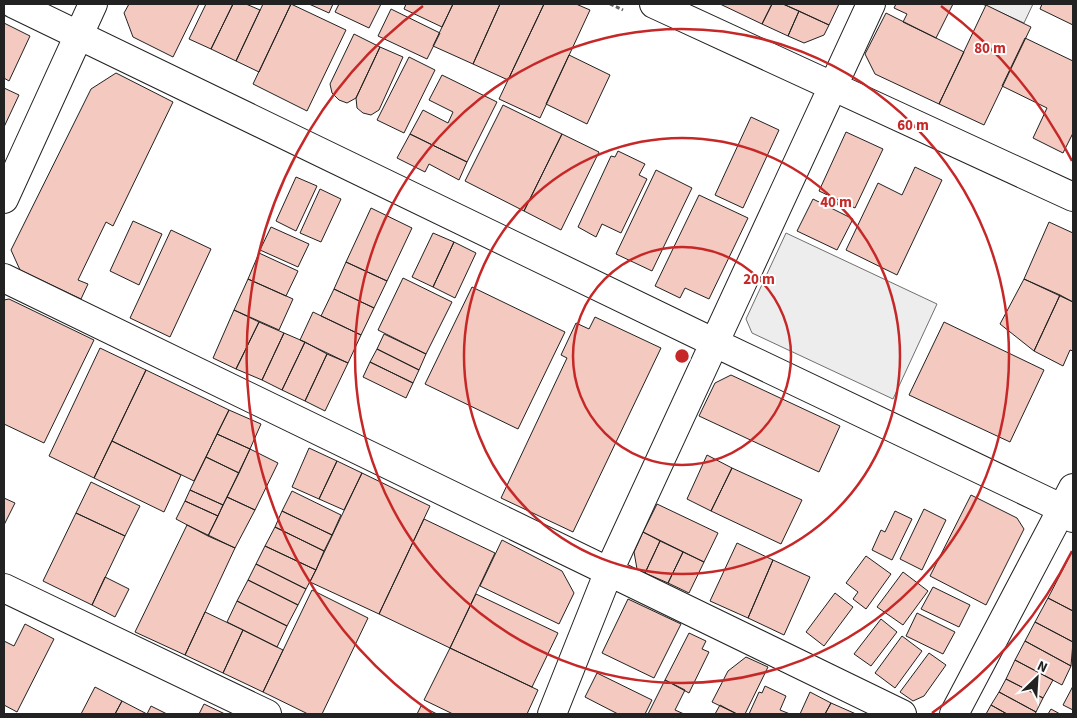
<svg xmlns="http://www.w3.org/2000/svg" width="1077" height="718" viewBox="0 0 1077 718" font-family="'Source Sans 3',sans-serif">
	<rect width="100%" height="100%" fill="#fff"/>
	<path fill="#ededed" stroke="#6f6f6f" d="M982,4H1033L1024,23Z
		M786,233L937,304L893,399L752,333L746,319Z"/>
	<path fill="#f3c9c0" stroke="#222" d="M129,4H199L173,57L133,37L124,13Z
		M206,4H233L211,49L189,39Z
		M233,4H246L260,10L236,61L211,49Z
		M263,4H291L259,72L236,61Z
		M291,4L346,30L307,111L253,84Z
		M309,4H333L329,13Z
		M339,4H381L369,28L335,12Z
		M406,4H453L442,27L404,9Z
		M453,4H500L473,64L433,46Z
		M500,4H544L508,80L473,64Z
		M544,4H576L590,10L540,118L499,99Z
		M720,4H772L762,24Z
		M772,4H783L799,11L788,36L762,24Z
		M783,4H839L829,25Z
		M896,4H953L936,38L903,22L907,14L894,8Z
		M1042,4H1073V25L1040,9Z
		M986,5L1031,27L984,125L939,104Z
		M391,9L440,33L427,59L378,36Z
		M799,11L829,25L824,35L804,43L788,36Z
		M886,13L964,52L939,104L875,74L865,54Z
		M4,23L30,36L9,81L4,78Z
		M354,34L380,47L356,98L347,103L339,100L332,93L330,84Z
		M1025,38L1073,61V133L1063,153L1033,138L1047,108L1002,86Z
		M380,47L403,57L379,110L371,115L363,113L357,108L356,98Z
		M569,55L610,75L587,124L546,104Z
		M409,57L435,70L404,133L377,120Z
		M116,73L173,102L113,226L106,222L78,280L88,284L81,299L20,270L11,250L91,89Z
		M442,75L497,102L467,162L410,134L423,110L448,123L453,112L429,100Z
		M4,88L19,95L4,127Z
		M503,105L562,134L524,211L465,181Z
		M751,117L779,130L743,208L715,195Z
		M846,132L883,149L855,208L819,191Z
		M410,134L467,162L459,180L429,164L425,172L397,158Z
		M562,134L599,152L561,230L524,211Z
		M618,151L645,164L639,175L647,179L621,233L602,224L596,237L578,227L611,156L615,157Z
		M915,167L942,180L897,275L846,250L878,183L902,195Z
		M656,170L692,188L652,271L616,254Z
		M296,177L317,186L296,231L276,221Z
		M320,189L341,199L321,242L300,233Z
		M699,195L748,218L709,299L685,288L680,298L655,286Z
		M813,199L853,219L837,250L797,231Z
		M371,208L412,228L387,281L346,262Z
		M133,221L162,234L139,285L110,271Z
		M1049,222L1073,233V302L1024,279Z
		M271,227L309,244L298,267L260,250Z
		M171,230L211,249L170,337L130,318Z
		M433,233L454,242L433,287L412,277Z
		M454,242L476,253L455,298L433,287Z
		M259,253L298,271L286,296L248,279Z
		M346,262L387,281L374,308L334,289Z
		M403,278L452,302L426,354L378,330Z
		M248,279L293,299L279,330L234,310Z
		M1024,279L1060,295L1034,351L1000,324Z
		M472,287L565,332L518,429L425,384Z
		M334,289L374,308L361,335L321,316Z
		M1060,295L1073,302V351L1070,350L1063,366L1034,351Z
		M9,299L94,340L44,443L4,424V300Z
		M234,310L259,322L236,369L213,358Z
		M313,312L361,335L348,363L300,340Z
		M595,317L661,348L573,532L501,498L567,358L561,355L576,323L589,329Z
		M259,322L284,333L262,380L236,369Z
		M944,322L1044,370L1010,442L909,395Z
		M284,333L305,342L282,390L262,380Z
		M384,334L426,354L419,370L377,349Z
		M305,342L327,354L305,401L282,390Z
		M100,348L146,370L94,478L49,456Z
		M377,349L419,370L413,383L370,362Z
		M327,354L348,363L325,411L305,401Z
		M370,362L413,383L406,398L363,377Z
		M146,370L229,410L194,481L112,441Z
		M731,375L840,426L819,472L699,416L715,383Z
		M229,410L261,424L250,449L217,434Z
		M217,434L250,449L239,473L206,457Z
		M112,441L181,475L164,512L94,478Z
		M309,448L337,461L319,499L292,487Z
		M250,449L278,463L255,510L227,497Z
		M707,455L732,468L711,511L687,499Z
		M206,457L239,473L223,505L190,490Z
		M337,461L362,473L344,510L319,499Z
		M732,468L802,500L781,544L711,511Z
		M362,473L430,506L379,614L310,582Z
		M91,482L140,506L125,536L76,513Z
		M190,490L223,505L218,516L185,501Z
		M292,491L341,515L332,535L282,511Z
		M971,495L1017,518L1024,529L986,605L930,576Z
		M227,497L255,510L235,548L208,536Z
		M4,498L15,503L4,525Z
		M185,501L218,516L208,536L176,519Z
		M657,504L718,533L704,562L643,532Z
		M924,509L946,520L922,570L900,559Z
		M282,511L332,535L324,551L275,527Z
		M895,511L912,519L892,560L872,550L881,530L885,532Z
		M76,513L125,536L92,605L43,581Z
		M424,519L495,553L450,648L379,614Z
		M187,525L235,548L185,655L135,632Z
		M275,527L324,551L316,570L265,546Z
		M643,532L660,541L645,573L637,569L634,552Z
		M502,540L562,571L574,593L559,624L480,586Z
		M660,541L683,552L668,583L645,573Z
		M737,543L773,560L748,618L710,601Z
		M265,546L316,570L306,589L256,564Z
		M1073,550V611L1048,598Z
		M683,552L704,562L689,593L668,583Z
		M866,556L891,574L866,609L853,599L858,592L846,583Z
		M773,560L810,577L784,635L748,618Z
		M256,564L306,589L298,605L248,580Z
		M903,572L928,591L903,625L877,607Z
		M105,577L129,589L115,617L92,605Z
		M248,580L298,605L287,626L237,601Z
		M933,587L970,605L959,627L921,609Z
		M312,590L368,618L322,714H308L263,692Z
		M835,593L853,607L824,646L806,632Z
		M476,594L558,633L532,687L450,648Z
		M1048,598L1073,611V642L1035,622Z
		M628,599L681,624L654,678L602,653Z
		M237,601L287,626L277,647L227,622Z
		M205,612L243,630L223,673L185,655Z
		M917,613L955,632L943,654L906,636Z
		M881,619L897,632L871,666L854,654Z
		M1035,622L1073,642L1071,666L1025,641Z
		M25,624L54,639L17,712L4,705V641L14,646Z
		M243,630L283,650L263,692L223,673Z
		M689,633L706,641L702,649L709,652L689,693L665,680Z
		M902,636L922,651L895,688L875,673Z
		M1025,641L1071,666L1062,685L1015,660Z
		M450,648L538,690L527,714H453L424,700Z
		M929,653L946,665L924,696L913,701L900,692Z
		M746,657L768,667L745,714H737L712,702L728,671Z
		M1015,660L1053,680L1043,698L1006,679Z
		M597,673L652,700L645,714H618L585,697Z
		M1006,679L1043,698L1036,712L999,692Z
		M665,680L685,690L675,710L684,714H648Z
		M765,686L786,696L780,710L790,714H749L759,692L762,693Z
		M1073,686V710L1063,705Z
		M95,687L122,701L115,714H81Z
		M810,692L831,703L825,714H800Z
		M999,692L1036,712L1035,714H1007L991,705Z
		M122,701L147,714H115Z
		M831,703L856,714H825Z
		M204,704L225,714H199Z
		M720,705L737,714H715Z
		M991,705L1007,714H986Z
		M151,706L167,714H147Z
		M421,706L437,714H417Z
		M1051,709L1060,714H1048Z"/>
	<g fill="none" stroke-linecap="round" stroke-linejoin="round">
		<defs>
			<path id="minor" d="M14,4L713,342L1061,508L1073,518
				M654,4L1073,197
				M4,199L93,4
				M4,278L902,714
				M4,588L267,714
				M552,714L609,571L871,4
				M954,714L1073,488"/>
		</defs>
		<use href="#minor" stroke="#222" stroke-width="30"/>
		<path stroke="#646464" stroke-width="3" stroke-dasharray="4 2.5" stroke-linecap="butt" d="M610,4L623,10"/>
		<use href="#minor" stroke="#fff" stroke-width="28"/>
	</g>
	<g fill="none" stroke="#c62828" stroke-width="2.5">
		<circle cx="682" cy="356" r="109"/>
		<circle cx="682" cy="356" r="218"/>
		<circle cx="682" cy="356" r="327"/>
		<path d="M1072 551A436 436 0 0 1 932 713M432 713A436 436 0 0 1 423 6M941 6A436 436 0 0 1 1072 161"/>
	</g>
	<circle cx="682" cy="356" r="8" fill="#c62828" stroke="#fff" stroke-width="2.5"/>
	<g font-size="15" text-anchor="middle" font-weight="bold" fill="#c62828" stroke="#fff" stroke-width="4" stroke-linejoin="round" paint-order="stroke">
		<text x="990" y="53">80 m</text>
		<text x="913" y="130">60 m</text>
		<text x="836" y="207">40 m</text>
		<text x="759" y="284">20 m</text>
	</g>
	<rect width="1077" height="718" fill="none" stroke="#222222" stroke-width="10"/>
	<g transform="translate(1037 678) rotate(25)" stroke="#ffffff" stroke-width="4" paint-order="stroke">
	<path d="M0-4L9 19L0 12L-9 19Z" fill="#222222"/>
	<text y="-8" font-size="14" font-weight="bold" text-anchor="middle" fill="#222222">N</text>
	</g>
</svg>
